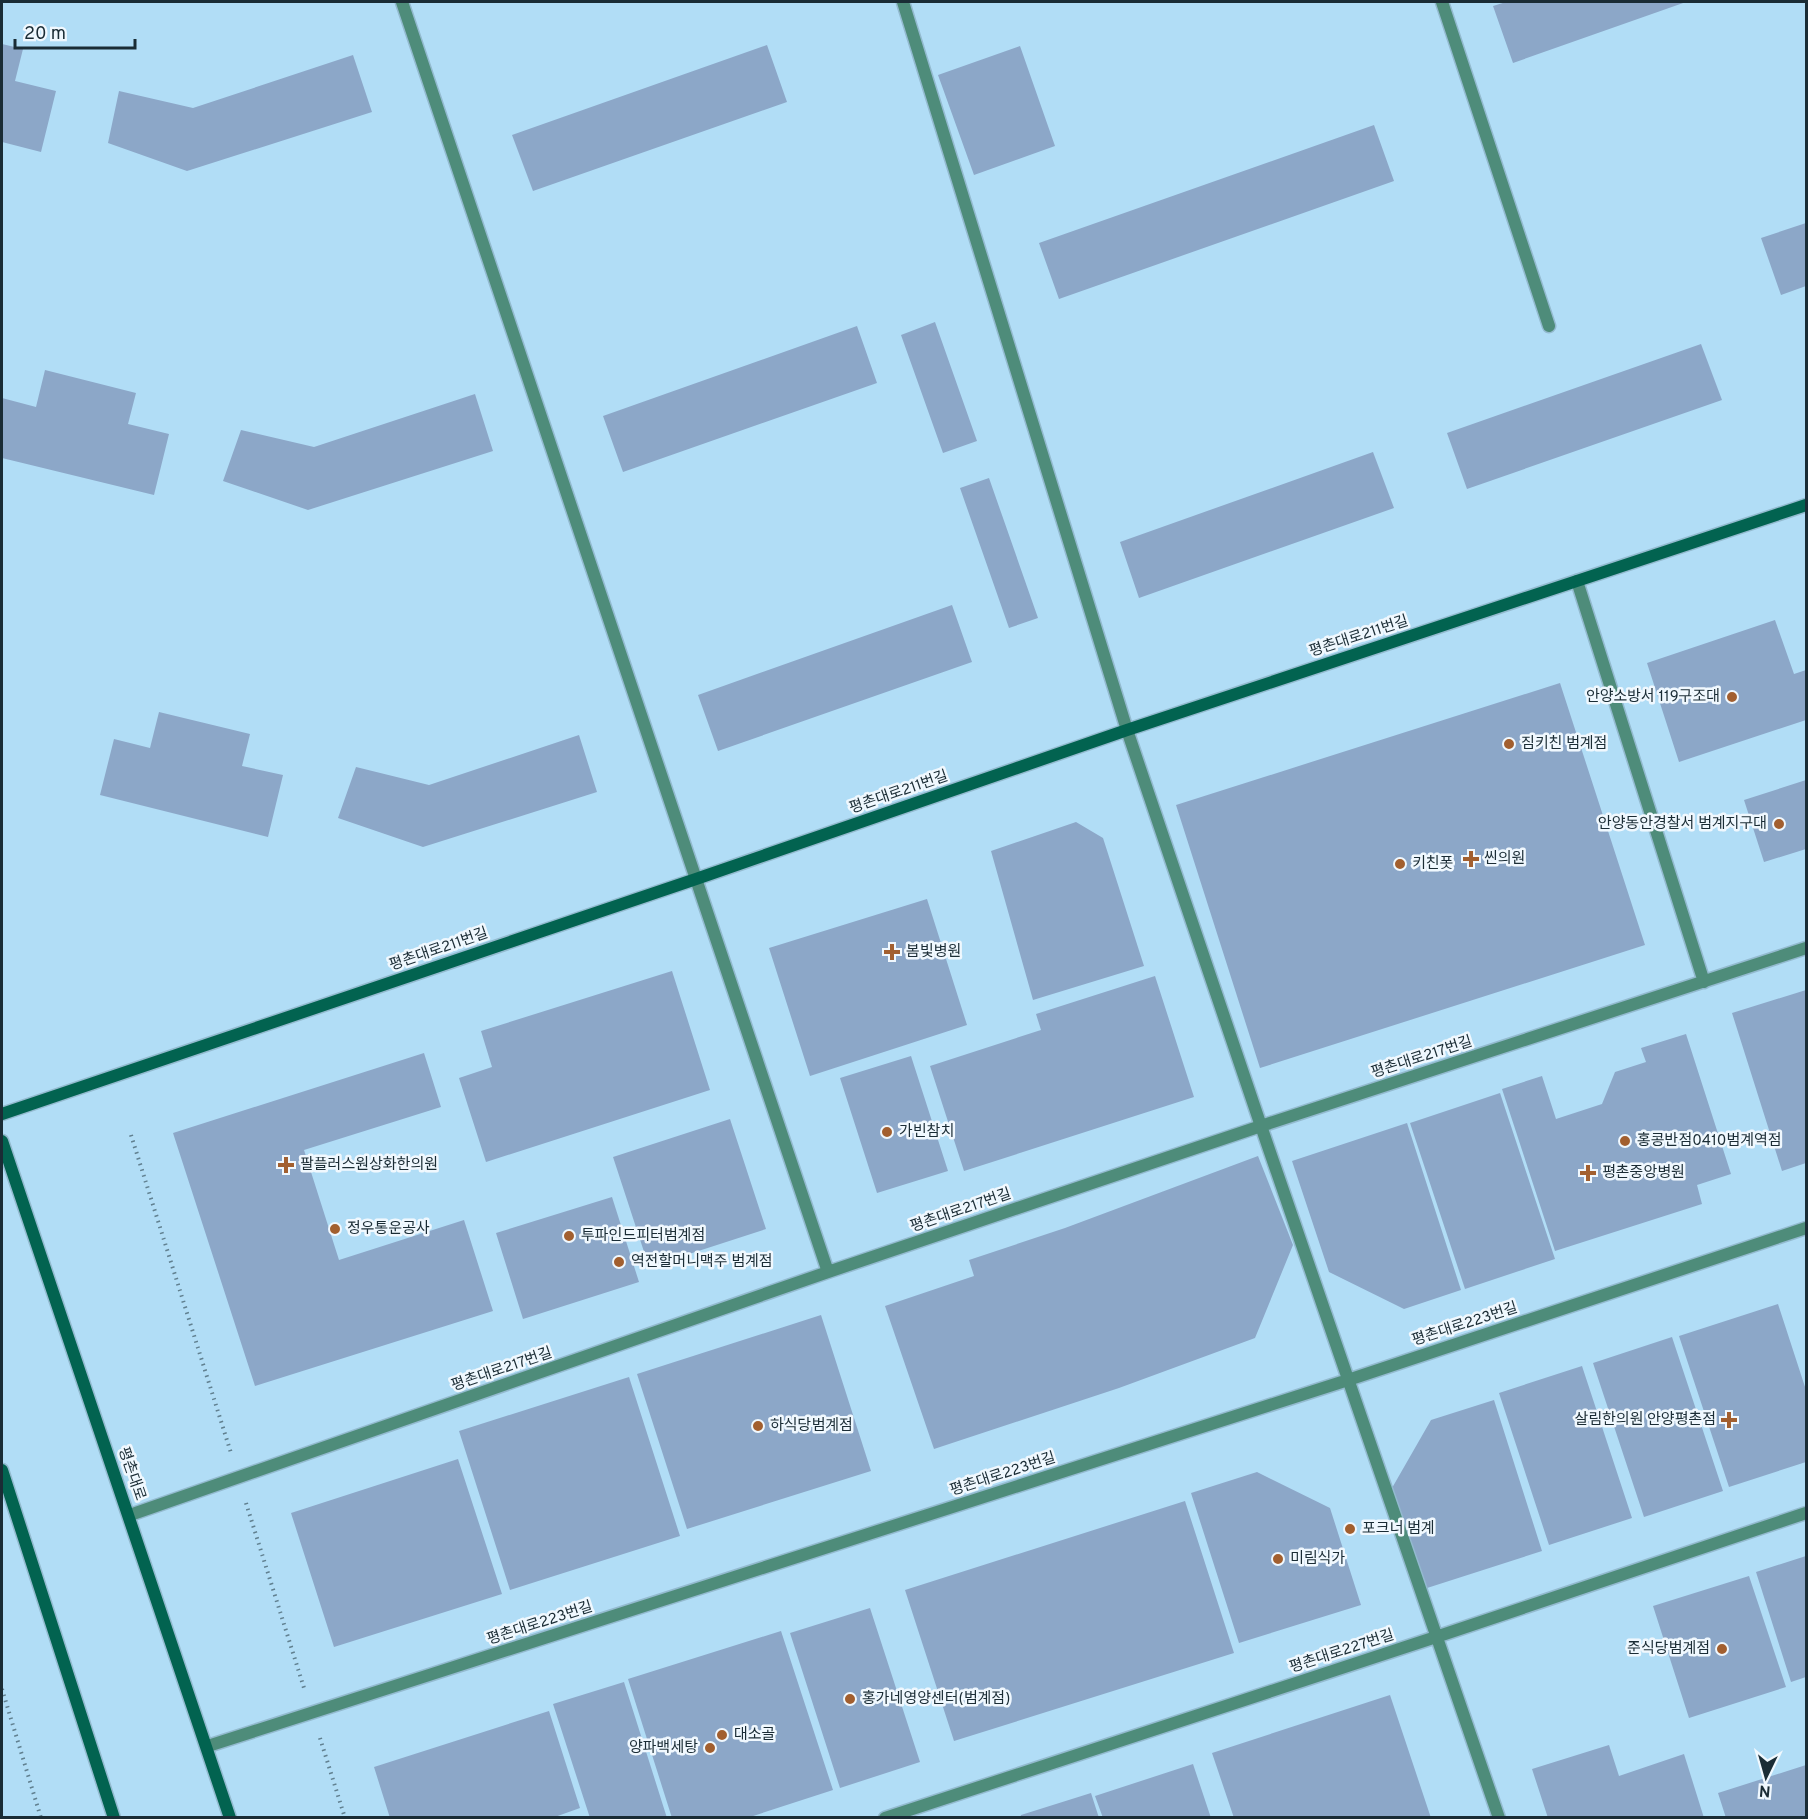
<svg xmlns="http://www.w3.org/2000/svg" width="1808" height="1819" viewBox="0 0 1808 1819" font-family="Overpass,'Noto Sans KR',sans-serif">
	<rect width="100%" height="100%" fill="#b1ddf6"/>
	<path fill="#8ca7c8" d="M1506,2H1686L1513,63L1493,6Z
		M2,44L23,49L15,81L56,91L41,152L2,142Z
		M767,45L787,102L533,191L512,135Z
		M1020,46L1055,146L974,175L938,75Z
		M353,55L372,112L187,171L108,143L119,91L193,108Z
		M1374,125L1394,181L1059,299L1039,243Z
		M1806,223V286L1781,295L1761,238Z
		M935,322L977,441L943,453L901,335Z
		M857,326L877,383L623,472L603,416Z
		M1701,344L1722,400L1467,489L1447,433Z
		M45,370L136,393L128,424L169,434L154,495L2,458V398L36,407Z
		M475,394L493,451L308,510L223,481L241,430L314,447Z
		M1373,452L1394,508L1139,598L1120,542Z
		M989,478L1038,618L1009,628L960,488Z
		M952,605L972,662L718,751L698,695Z
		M1775,620L1794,674L1806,670V720L1679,762L1647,663Z
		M1560,683L1645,945L1260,1068L1176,805Z
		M159,712L250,734L242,766L283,775L268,837L100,795L114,739L150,748Z
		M579,735L597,792L423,847L338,818L356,767L429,785Z
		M1806,780V849L1764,862L1744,800Z
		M1076,822L1103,838L1144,966L1033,1000L991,851Z
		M927,899L967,1025L810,1076L769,948Z
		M672,971L710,1090L486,1162L459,1078L492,1067L481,1031Z
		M1155,976L1194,1097L964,1171L930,1066L1041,1030L1036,1014Z
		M1806,990V1163L1782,1171L1732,1013Z
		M1686,1034L1731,1174L1697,1185L1702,1204L1555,1251L1502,1089L1542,1076L1556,1119L1602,1104L1615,1072L1646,1062L1641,1048Z
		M424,1053L441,1107L304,1150L339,1260L464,1220L493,1311L255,1386L173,1133Z
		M911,1056L948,1171L877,1193L840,1078Z
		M1500,1093L1555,1259L1465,1289L1410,1123Z
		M730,1119L766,1229L649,1267L613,1157Z
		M1407,1123L1461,1290L1404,1309L1329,1272L1292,1161Z
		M1258,1156L1293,1245L1255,1338L1119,1388L934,1449L885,1306L974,1276L969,1260L1065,1228Z
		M612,1197L639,1282L523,1319L496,1233Z
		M1778,1304L1806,1390V1462L1729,1487L1679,1336Z
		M821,1315L871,1471L687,1529L637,1374Z
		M1672,1337L1723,1491L1644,1517L1593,1363Z
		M1582,1366L1632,1518L1549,1545L1499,1393Z
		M629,1377L680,1536L510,1590L459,1431Z
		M1494,1400L1542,1551L1424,1589L1392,1488L1431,1420Z
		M458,1459L502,1594L334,1647L291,1513Z
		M1257,1472L1330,1508L1361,1605L1239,1643L1191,1493Z
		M1185,1501L1234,1653L954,1741L905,1590Z
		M1806,1556V1677L1791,1682L1756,1572Z
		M1749,1576L1786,1687L1689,1718L1653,1606Z
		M870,1608L920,1762L840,1788L790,1633Z
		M781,1631L833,1790L747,1818H672L628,1679Z
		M624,1682L667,1818H590L553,1704Z
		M1390,1695L1431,1818H1234L1212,1753Z
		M549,1711L580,1808L552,1818H390L374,1767Z
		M1609,1745L1619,1776L1684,1754L1704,1818H1548L1532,1769Z
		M1193,1764L1211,1818H1103L1095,1796Z
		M1806,1765V1818H1726L1718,1793Z
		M1091,1793L1099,1818H1020L1021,1815Z"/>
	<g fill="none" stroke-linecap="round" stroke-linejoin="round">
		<defs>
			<path id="lane" d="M402,2L696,879
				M1442,2L1549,326"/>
			<path id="street" d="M903,2L1127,730L1261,1126L1499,1818
				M1577,581L1704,982
				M696,879L828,1272
				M130,1515L828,1272L1261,1126L1806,948
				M208,1746L1348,1380L1806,1228
				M885,1818L1436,1637L1806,1513"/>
			<path id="secondary" d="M2,1114L696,879L1127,730L1806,505
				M2,1141L230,1818
				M2,1470L114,1818"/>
		</defs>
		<use href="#lane" stroke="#93bacf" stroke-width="15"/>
		<use href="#street" stroke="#93bacf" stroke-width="15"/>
		<use href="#secondary" stroke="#93bacf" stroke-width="15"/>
		<path stroke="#618090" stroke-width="4" stroke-dasharray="1.5 4.5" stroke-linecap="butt" d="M131,1135L231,1453
			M246,1503L304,1688
			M2,1689L41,1818
			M320,1738L345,1818"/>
		<use href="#lane" stroke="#4e8c7a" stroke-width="12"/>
		<use href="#street" stroke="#4e8c7a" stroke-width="12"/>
		<use href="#secondary" stroke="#026350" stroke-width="12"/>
	</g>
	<g fill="#a25f2f" stroke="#f0f8fe" stroke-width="2">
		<circle cx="1732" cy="697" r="6"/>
		<circle cx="1509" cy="744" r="6"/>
		<circle cx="1779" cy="824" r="6"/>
		<path d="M1468 850h6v6h6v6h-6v6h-6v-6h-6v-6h6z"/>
		<circle cx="1400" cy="864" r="6"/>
		<path d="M889 943h6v6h6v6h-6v6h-6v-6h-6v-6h6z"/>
		<circle cx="887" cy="1132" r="6"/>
		<circle cx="1625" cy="1141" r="6"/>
		<path d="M283 1156h6v6h6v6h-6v6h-6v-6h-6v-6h6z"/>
		<path d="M1585 1164h6v6h6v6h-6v6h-6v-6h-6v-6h6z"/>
		<circle cx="335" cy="1229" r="6"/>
		<circle cx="569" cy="1236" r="6"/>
		<circle cx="619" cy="1262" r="6"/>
		<path d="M1726 1411h6v6h6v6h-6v6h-6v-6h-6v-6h6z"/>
		<circle cx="758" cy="1426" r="6"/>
		<circle cx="1350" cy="1529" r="6"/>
		<circle cx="1278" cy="1559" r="6"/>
		<circle cx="1722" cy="1649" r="6"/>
		<circle cx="850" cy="1699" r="6"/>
		<circle cx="722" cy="1735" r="6"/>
		<circle cx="710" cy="1748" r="6"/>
	</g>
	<g text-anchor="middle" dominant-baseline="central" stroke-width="5" stroke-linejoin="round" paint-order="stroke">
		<g font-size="15" fill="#1a2c35" stroke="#f0f8fe">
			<text transform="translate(1359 637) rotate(-18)">평촌대로211번길</text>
			<text transform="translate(899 793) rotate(-19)">평촌대로211번길</text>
			<text transform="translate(439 950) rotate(-19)">평촌대로211번길</text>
			<text transform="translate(1422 1058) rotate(-18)">평촌대로217번길</text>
			<text transform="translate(961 1211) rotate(-19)">평촌대로217번길</text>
			<text transform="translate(1465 1325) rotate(-18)">평촌대로223번길</text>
			<text transform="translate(502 1370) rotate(-19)">평촌대로217번길</text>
			<text transform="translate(131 1474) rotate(71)">평촌대로</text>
			<text transform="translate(1003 1475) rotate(-18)">평촌대로223번길</text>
			<text transform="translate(540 1624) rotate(-18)">평촌대로223번길</text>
			<text transform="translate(1342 1652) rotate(-18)">평촌대로227번길</text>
		</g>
		<g font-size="15" fill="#1a2c35" stroke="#f0f8fe" text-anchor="start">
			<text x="1720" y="697" text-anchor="end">안양소방서 119구조대</text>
			<text x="1521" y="744">짐키친 범계점</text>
			<text x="1767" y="824" text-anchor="end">안양동안경찰서 범계지구대</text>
			<text x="1484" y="859">씬의원</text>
			<text x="1412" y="864">키친폿</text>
			<text x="906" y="952">봄빛병원</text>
			<text x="899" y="1132">가빈참치</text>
			<text x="1637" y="1141">홍콩반점0410범계역점</text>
			<text x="300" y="1165">팔플러스원상화한의원</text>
			<text x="1602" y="1173">평촌중앙병원</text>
			<text x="347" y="1229">정우통운공사</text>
			<text x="581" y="1236">투파인드피터범계점</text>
			<text x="631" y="1262">역전할머니맥주 범계점</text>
			<text x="1716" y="1420" text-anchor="end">살림한의원 안양평촌점</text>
			<text x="770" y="1426">하식당범계점</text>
			<text x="1362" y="1529">포크너 범계</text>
			<text x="1290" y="1559">미림식가</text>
			<text x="1710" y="1649" text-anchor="end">준식당범계점</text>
			<text x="862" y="1699">홍가네영양센터(범계점)</text>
			<text x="734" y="1735">대소골</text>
			<text x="698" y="1748" text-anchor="end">양파백세탕</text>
		</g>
	</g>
	<rect width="1808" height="1819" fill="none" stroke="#1a2c35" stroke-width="6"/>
	<g transform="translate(1766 1777) rotate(185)" stroke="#f0f8fe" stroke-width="4.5" paint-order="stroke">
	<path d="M0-4.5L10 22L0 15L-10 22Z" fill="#1a2c35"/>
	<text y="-9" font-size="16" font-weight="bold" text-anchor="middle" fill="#1a2c35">N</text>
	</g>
	<path d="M15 39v9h120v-9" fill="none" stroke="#1a2c35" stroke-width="3"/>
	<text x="24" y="39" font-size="18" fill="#1a2c35" stroke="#f0f8fe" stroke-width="4.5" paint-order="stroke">20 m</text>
</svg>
